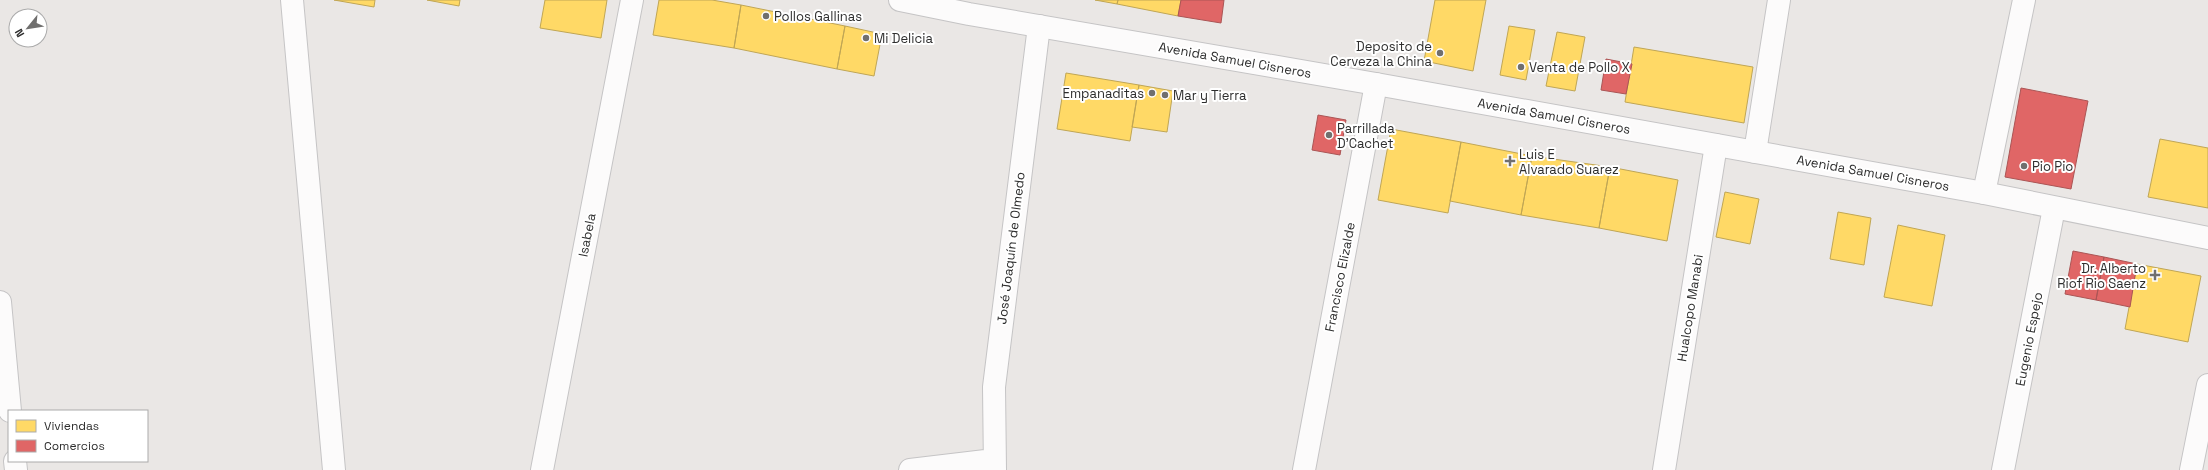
<svg xmlns="http://www.w3.org/2000/svg" width="2208" height="470" viewBox="0 0 2208 470" font-family="'Space Grotesk',sans-serif">
	<rect width="100%" height="100%" fill="#eae7e5"/>
	<path fill="#ffd966" stroke="#c0a655" d="M334,0H375L374,7Z
		M427,0H460L459,6Z
		M545,0H607L601,38L540,28Z
		M659,0H712L741,5L734,48L653,35Z
		M1095,0H1118L1117,4Z
		M1118,0H1181L1178,16L1117,4Z
		M1435,0H1486L1473,71L1424,61Z
		M741,5L845,26L837,69L734,48Z
		M845,26L882,34L874,76L837,69Z
		M1509,26L1535,30L1526,80L1500,75Z
		M1557,32L1585,37L1575,91L1546,86Z
		M1634,47L1753,67L1744,123L1625,102Z
		M1066,73L1139,85L1130,141L1057,129Z
		M1139,85L1173,91L1167,132L1132,127Z
		M1391,129L1461,142L1448,213L1378,200Z
		M2160,139L2208,148V208L2148,197Z
		M1461,142L1532,156L1521,215L1450,201Z
		M1532,156L1610,167L1599,228L1521,215Z
		M1610,167L1678,180L1667,241L1599,228Z
		M1725,192L1759,199L1750,244L1716,237Z
		M1838,212L1871,218L1864,265L1830,259Z
		M1898,225L1945,235L1932,306L1884,297Z
		M2137,264L2201,276L2188,342L2125,329Z"/>
	<path fill="#e06666" stroke="#ab5555" d="M1181,0H1224L1221,23L1178,16Z
		M1606,59L1632,64L1626,94L1601,90Z
		M2021,88L2088,101L2071,189L2005,177Z
		M1318,115L1346,120L1340,155L1312,150Z
		M2073,251L2104,257L2096,300L2065,294Z
		M2104,257L2137,264L2130,307L2096,300Z"/>
	<g fill="none" stroke-linecap="round" stroke-linejoin="round">
		<defs>
			<path id="minor" d="M292,0L334,470
				M1755,152L1779,0
				M1984,193L2024,0
				M0,302L10,411
				M15,461L16,470
				M542,470L632,0
				M910,470L994,460
				M995,470L994,387L1039,26
				M1304,470L1376,84
				M1664,470L1716,145
				M2003,470L2054,208
				M2191,470L2208,385"/>
			<path id="tertiary" d="M900,0L969,14L1376,84L1984,193L2208,238"/>
		</defs>
		<use href="#minor" stroke="#c5c4c5" stroke-width="24"/>
		<use href="#tertiary" stroke="#c5c4c5" stroke-width="24"/>
		<use href="#minor" stroke="#fcfbfb" stroke-width="22"/>
		<use href="#tertiary" stroke="#fcfbfb" stroke-width="22"/>
	</g>
	<g fill="#706f6e" stroke="#fff" stroke-width="1.5">
		<circle cx="766" cy="16" r="4"/>
		<circle cx="866" cy="38" r="4"/>
		<circle cx="1440" cy="53" r="4"/>
		<circle cx="1521" cy="67" r="4"/>
		<circle cx="1152" cy="93" r="4"/>
		<circle cx="1165" cy="95" r="4"/>
		<circle cx="1329" cy="135" r="4"/>
		<path d="M1508 155h4v4h4v4h-4v4h-4v-4h-4v-4h4z"/>
		<circle cx="2024" cy="166" r="4"/>
		<path d="M2153 269h4v4h4v4h-4v4h-4v-4h-4v-4h4z"/>
	</g>
	<g text-anchor="middle" dominant-baseline="central" stroke-width="4" stroke-linejoin="round" paint-order="stroke">
		<g font-size="13" fill="#2e2e2e" stroke="#fff" text-anchor="start">
			<text x="774" y="16">Pollos Gallinas</text>
			<text x="874" y="38">Mi Delicia</text>
			<text x="1432" y="46" text-anchor="end">Deposito de<tspan x="1432" dy="15">Cerveza la China</tspan></text>
			<text x="1529" y="67">Venta de Pollo X</text>
			<text x="1144" y="93" text-anchor="end">Empanaditas</text>
			<text x="1173" y="95">Mar y Tierra</text>
			<text x="1337" y="128">Parrillada<tspan x="1337" dy="15">D'Cachet</tspan></text>
			<text x="1519" y="154">Luis E<tspan x="1519" dy="15">Alvarado Suarez</tspan></text>
			<text x="2032" y="166">Pio Pio</text>
			<text x="2146" y="268" text-anchor="end">Dr. Alberto<tspan x="2146" dy="15">Riof Rio Saenz</tspan></text>
		</g>
		<g font-size="13" fill="#2e2e2e" stroke="#fff">
			<text transform="translate(1235 60) rotate(10)">Avenida Samuel Cisneros</text>
			<text transform="translate(1554 116) rotate(10)">Avenida Samuel Cisneros</text>
			<text transform="translate(1873 173) rotate(10)">Avenida Samuel Cisneros</text>
			<text transform="translate(587 235) rotate(-79)">Isabela</text>
			<text transform="translate(1011 248) rotate(-83)">José Joaquín de Olmedo</text>
			<text transform="translate(1340 277) rotate(-79)">Francisco Elizalde</text>
			<text transform="translate(1690 308) rotate(-81)">Hualcopo Manabi</text>
			<text transform="translate(2029 339) rotate(-79)">Eugenio Espejo</text>
		</g>
	</g>
	<rect x="8" y="410" width="140" height="52" fill="#ffffff" stroke="#ababab"/>
	<rect x="16" y="420" width="20" height="12" fill="#ffd966" stroke="#ababab"/>
	<text x="44" y="430" font-size="12" fill="#2e2e2e">Viviendas</text>
	<rect x="16" y="440" width="20" height="12" fill="#e06666" stroke="#ababab"/>
	<text x="44" y="450" font-size="12" fill="#2e2e2e">Comercios</text>
	<g transform="translate(28 28) rotate(240)"><circle r="19" fill="#ffffff" stroke="#ababab"/>
	<path d="M0-3L7 15L0 10L-7 15Z" fill="#706f6e"/>
	<text y="-6" font-size="11" font-weight="bold" text-anchor="middle" fill="#2e2e2e">N</text>
	</g>
</svg>
